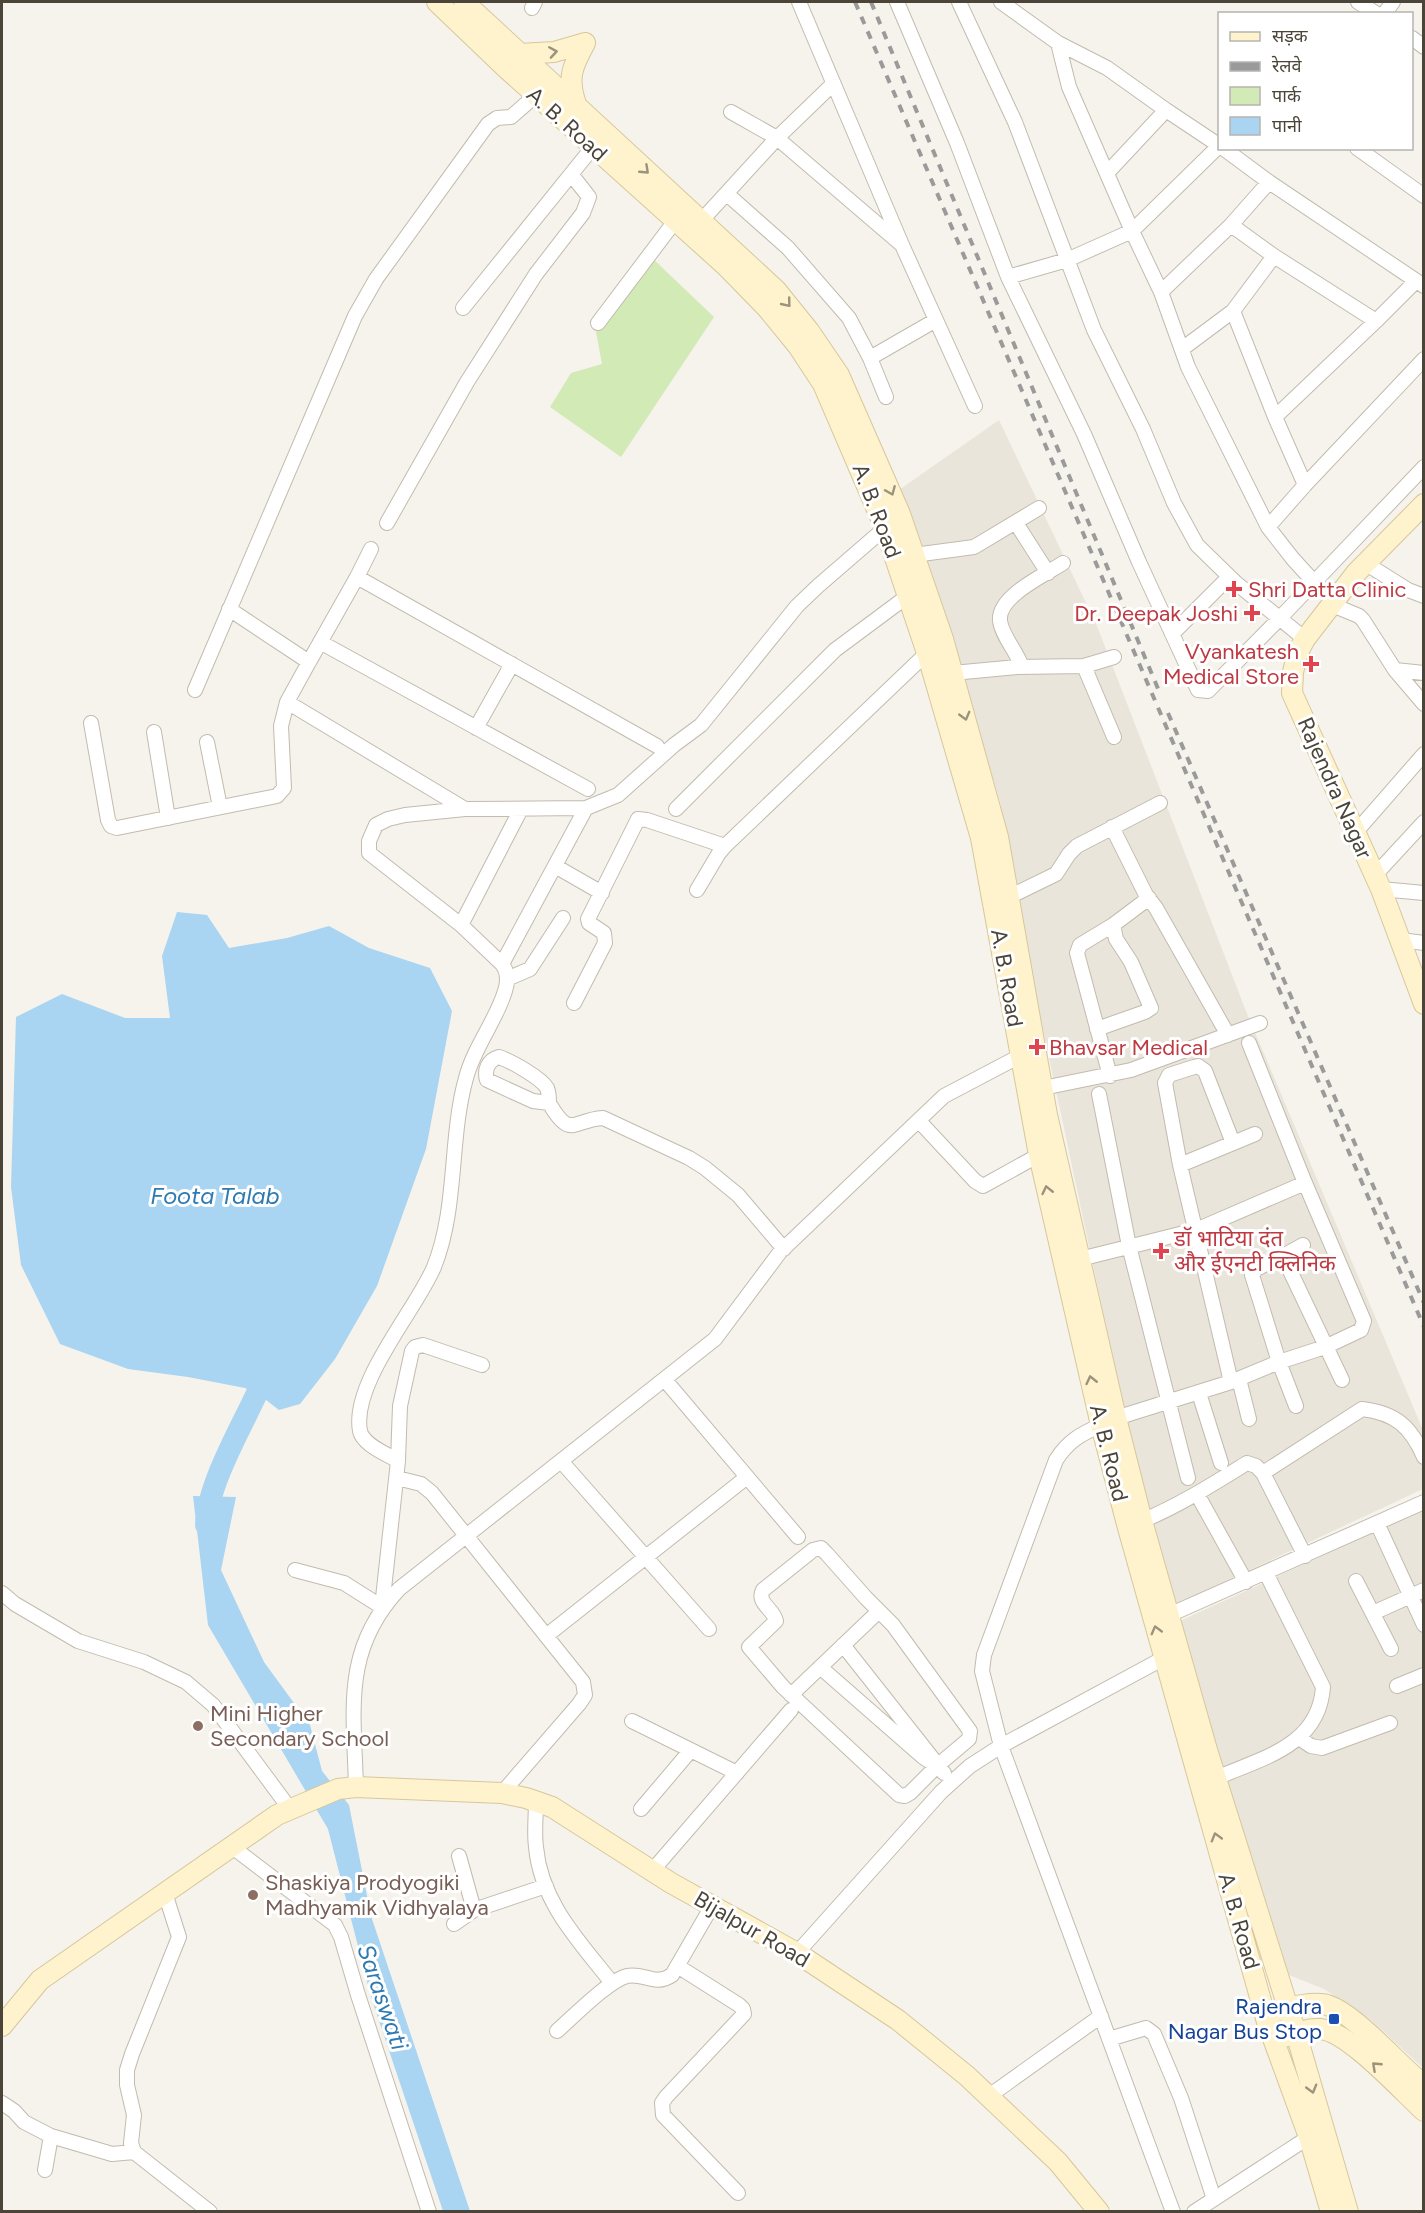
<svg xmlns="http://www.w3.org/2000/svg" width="1425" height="2213" viewBox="0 0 1425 2213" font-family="Figtree,'Noto Sans Devanagari',sans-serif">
	<rect width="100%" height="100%" fill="#f6f3ec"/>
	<path fill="#eae5da" d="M999,420L1097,626L1246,1011L1423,1430V1489L1166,1609L1033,982L1000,801L929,580L896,492Z
		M1423,1510V2068L1370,2019L1324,1989L1274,1969L1171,1625Z"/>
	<path fill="#d2eab5" d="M650,256L714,317L621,457L550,407L571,373L602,364L596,332Z"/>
	<path fill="#a9d4f2" d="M177,912L207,915L229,948L287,938L329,926L369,948L430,968L452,1011L426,1149L377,1286L335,1359L300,1404L279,1410L257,1393L245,1388L188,1377L128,1369L60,1344L21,1265L11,1187L16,1017L62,994L125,1018H170L162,956Z
		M193,1496L236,1497L221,1570L264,1662L310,1725L322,1771L349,1805L371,1916L470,2211H443L371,1997L328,1829L208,1625Z"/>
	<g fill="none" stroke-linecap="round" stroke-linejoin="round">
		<path stroke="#a9d4f2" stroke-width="22" d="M206,1525C208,1484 240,1430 257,1393"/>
		<defs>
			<path id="street" d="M799,2L902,245L777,138L833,84
				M897,2L957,143L1008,277
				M959,2L1015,122L1094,330L1143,429L1174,503L1197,545L1236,583L1305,639
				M1001,2L1058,43L1069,87L1132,231L1067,260L1008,277L1084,434L1139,562L1198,690L1208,691L1280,618L1424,467
				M1358,2L1377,14
				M532,8L535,2
				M1384,14L1393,2
				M1412,38L1424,47
				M1058,43L1107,68L1166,110L1108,172
				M1166,110L1220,146
				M1220,145L1132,231L1161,292L1188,367L1268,527L1305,485L1424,359
				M1223,148L1269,182L1424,286
				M1357,148L1424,196
				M727,194L788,248L849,318L870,358L886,397
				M702,220L777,138L731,112
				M1231,225L1269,182
				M902,245L975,406
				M1161,292L1231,225L1274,256L1233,311L1275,417L1376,321L1274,256
				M463,308L593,147
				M1376,321L1416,281
				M598,323L675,221
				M1182,349L1233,311
				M870,358L936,320
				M1275,417L1305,485
				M387,523L467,382L536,274L583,213L589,197L571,174
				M1016,523L1048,573
				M1268,527L1293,559L1314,582
				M914,555L974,547L1039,508
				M1365,563L1408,590L1424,596
				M357,577L657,746
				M1330,604L1359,616L1363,620L1395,670L1424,704
				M229,609L309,662L287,702L465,809
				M1172,634L1229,577
				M320,642L588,789
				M309,662L357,577L371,549
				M1084,666L1114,737
				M1022,667C1017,652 1002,636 1000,621C997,596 1047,574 1063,563
				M1395,670L1424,673
				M953,673L1017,667L1084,666L1114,657
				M195,690L355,316L376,279L488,124L497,118L511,117L536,95
				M91,723L108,820L111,826L117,828L277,796L284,788L281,726L287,702
				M476,728L512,664
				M154,732L168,818
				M207,742L220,807
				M586,808L502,964L461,925L369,853V841L376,825L388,819L405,815L465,809L586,808L618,795L674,745L701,725L797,606L818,586L885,528
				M676,809L835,650L909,595
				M1112,827L1146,895L1156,908L1228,1035
				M1355,833L1424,754
				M555,866L602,893
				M1375,875L1424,822
				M1381,889L1424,893
				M697,890L719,853L725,846
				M1009,897L1056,874L1069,854L1077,846L1160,803
				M461,925L521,809
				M1401,940L1424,943
				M507,979L530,969L563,918
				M574,1003L605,943L604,933L589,923L588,919L638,819L647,820L725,846L927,653
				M1097,1029L1145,1012L1151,1008L1131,962L1116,939L1113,925
				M1110,1076L1077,953L1080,945L1113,925L1149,898
				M1043,1088L1131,1070L1260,1023
				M1099,1094L1129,1246L1188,1478
				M549,1103C549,1098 549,1093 547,1088C541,1078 511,1061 499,1057C488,1060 484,1070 487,1080L533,1101L549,1103C571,1140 572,1120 603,1118L689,1158L705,1168L738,1195L784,1249
				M919,1121L975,1181L983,1186L1039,1155
				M1180,1165L1255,1134
				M1283,1256L1303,1245
				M1080,1259L1196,1230L1305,1183
				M1239,1379L1249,1419
				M665,1380L798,1537
				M1231,1382L1180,1165L1165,1083L1169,1075L1194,1067L1198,1066L1205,1071L1233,1143
				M1199,1393L1221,1463
				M1296,1406L1279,1362L1252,1275L1256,1269L1283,1256L1342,1380
				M1116,1418L1231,1382L1279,1362L1325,1347L1361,1330L1364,1321L1305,1183L1249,1043
				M1101,1425C1081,1434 1068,1441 1056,1460L984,1655L982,1671L1001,1746L1173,2212
				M398,1461L400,1406L412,1351L415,1347L423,1345L482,1365
				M561,1461L709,1629
				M1263,1473L1305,1556
				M397,1478L421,1484L432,1493L583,1682L585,1695L579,1704L502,1793
				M1197,1494L1246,1582
				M1142,1521C1180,1505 1213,1484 1247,1463L1256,1466L1263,1473L1362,1409C1396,1413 1411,1427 1424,1457
				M1377,1523L1424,1625
				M295,1570L344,1583L382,1607L398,1461C387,1454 363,1445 360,1431C351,1383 416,1310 434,1267C458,1207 449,1139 466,1078C474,1047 496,1021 505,991C508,982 508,972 502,964
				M1356,1581L1391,1649
				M2,1593L15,1604L78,1641L144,1662L186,1682L213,1705L290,1809
				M1373,1613L1424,1590
				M1169,1615L1424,1502
				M546,1636L747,1477
				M843,1645L933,1759
				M820,1667L923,1757L937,1766
				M1397,1686L1424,1675
				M791,1695L879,1611
				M632,1721L737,1773
				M1299,1738L1311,1746L1322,1748L1390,1723
				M937,1766L969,1739L970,1731L893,1625L866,1598L827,1554L821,1548L813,1550L763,1590C756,1603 774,1609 776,1621L749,1647L783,1687L899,1795L905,1796L910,1793L937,1766L944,1773
				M1216,1778C1262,1758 1319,1746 1323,1687L1266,1573
				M356,1787C354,1710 342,1650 399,1589L715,1339L780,1252L944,1096L1020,1056
				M536,1801C536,1816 534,1832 536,1847C541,1903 580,1942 612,1983
				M641,1809L691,1750
				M231,1846L335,1925L341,1937L358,1995L429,2212
				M459,1856L474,1910
				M652,1871L791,1710
				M165,1893L179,1937L132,2054L127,2070V2085L134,2115L131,2143L134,2152L210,2212
				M454,1924L474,1910L546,1886
				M797,1953L941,1792L970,1766L1001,1746L1164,1658
				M679,1967L739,2005L743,2009L744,2014L666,2097L662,2103L663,2115L738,2193
				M557,2031C573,2017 608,1981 627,1976C644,1972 654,1987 672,1975L712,1906
				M1109,2039L1146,2028L1154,2034L1181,2098L1214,2199
				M989,2096L1101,2016
				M2,2103L14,2111L24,2122L51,2136L112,2154L134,2152
				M45,2170L51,2136
				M1194,2212L1309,2137"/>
			<path id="secondary" d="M437,2L506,68L726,266L767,308L798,346L823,384L885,528L927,653L981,838L1039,1155L1101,1425L1128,1528L1267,2022L1309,2137L1331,2212
				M464,2L776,290L809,331L839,375L900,514L943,639L998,837L1047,1115L1116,1418L1142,1521L1207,1750L1296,2033L1348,2212
				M516,59L520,54L554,52L585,43
				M574,105L576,104C567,78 572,67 585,43
				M1424,504L1356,573L1305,639L1298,652L1293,672L1292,693L1381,889L1424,1004
				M1277,2011C1288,2007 1316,2001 1327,2005C1356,2014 1398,2065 1424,2085
				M2,2026L40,1980L277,1815L338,1789L356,1787L502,1793L526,1798L552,1807L671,1883L797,1953L898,2020L967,2076L1058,2162L1099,2212
				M1284,2037C1294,2033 1308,2028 1320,2029C1348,2031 1401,2090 1424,2111"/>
		</defs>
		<use href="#street" stroke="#c2bbae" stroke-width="16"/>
		<use href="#secondary" stroke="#d6c79b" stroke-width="22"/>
		<use href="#street" stroke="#fff" stroke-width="14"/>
		<use href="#secondary" stroke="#fff3cd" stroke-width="20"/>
		<path stroke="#9a9a9a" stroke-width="4" stroke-dasharray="8 8" stroke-linecap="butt" d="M855,2L1424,1327
			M871,2L1159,691
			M1168,713L1424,1303"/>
	</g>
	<defs><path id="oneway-chevron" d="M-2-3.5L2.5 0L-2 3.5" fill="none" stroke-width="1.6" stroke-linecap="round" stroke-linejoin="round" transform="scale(1.5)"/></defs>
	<g stroke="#9c937c">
		<use href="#oneway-chevron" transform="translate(553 52) rotate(-9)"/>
		<use href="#oneway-chevron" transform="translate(645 170) rotate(43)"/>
		<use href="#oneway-chevron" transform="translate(787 303) rotate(51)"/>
		<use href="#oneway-chevron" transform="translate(891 491) rotate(67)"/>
		<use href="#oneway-chevron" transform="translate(965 716) rotate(75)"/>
		<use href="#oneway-chevron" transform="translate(1047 1190) rotate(-103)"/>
		<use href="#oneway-chevron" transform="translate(1091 1380) rotate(-103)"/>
		<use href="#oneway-chevron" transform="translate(1156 1630) rotate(-105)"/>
		<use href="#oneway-chevron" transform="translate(1216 1837) rotate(-106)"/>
		<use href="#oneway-chevron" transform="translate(1376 2066) rotate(-137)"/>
		<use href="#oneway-chevron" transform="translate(1312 2089) rotate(74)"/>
	</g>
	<g fill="#e0444e" stroke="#fff" stroke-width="2">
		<path d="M1231 580h6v6h6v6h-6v6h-6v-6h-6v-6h6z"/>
		<path d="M1249 604h6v6h6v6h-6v6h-6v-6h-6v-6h6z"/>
		<path d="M1308 655h6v6h6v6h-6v6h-6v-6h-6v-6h6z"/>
		<path d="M1034 1038h6v6h6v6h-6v6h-6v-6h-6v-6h6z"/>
		<path d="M1158 1242h6v6h6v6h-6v6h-6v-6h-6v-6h6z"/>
	</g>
	<g fill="#8d6e63" stroke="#fff" stroke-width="2">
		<circle cx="198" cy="1726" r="6"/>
		<circle cx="253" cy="1895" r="6"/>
	</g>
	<rect fill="#1a4fb4" stroke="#fff" stroke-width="2" x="1328" y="2013" width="12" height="12" rx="3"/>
	<g text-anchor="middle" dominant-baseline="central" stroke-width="6" stroke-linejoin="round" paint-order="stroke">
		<g font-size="22" fill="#4b4439" stroke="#fff">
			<text transform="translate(567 124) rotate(42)">A. B. Road</text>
			<text transform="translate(877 511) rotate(69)">A. B. Road</text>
			<text transform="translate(1335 788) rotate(66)">Rajendra Nagar</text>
			<text transform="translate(1007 978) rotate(80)">A. B. Road</text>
			<text transform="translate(1109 1453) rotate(76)">A. B. Road</text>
			<text transform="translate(1239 1921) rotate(74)">A. B. Road</text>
			<text transform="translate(752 1929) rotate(30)">Bijalpur Road</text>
		</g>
		<g font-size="22" fill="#be3a42" stroke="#fff" text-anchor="start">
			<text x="1248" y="589">Shri Datta Clinic</text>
			<text x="1238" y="613" text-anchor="end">Dr. Deepak Joshi</text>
			<text x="1299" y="651" text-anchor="end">Vyankatesh<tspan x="1299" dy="25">Medical Store</tspan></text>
			<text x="1049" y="1047">Bhavsar Medical</text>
			<text x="1174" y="1238">डॉ भाटिया दंत<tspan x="1174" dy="25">और ईएनटी क्लिनिक</tspan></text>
		</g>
		<g font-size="22" fill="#785e54" stroke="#fff" text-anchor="start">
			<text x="210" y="1713">Mini Higher<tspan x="210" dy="25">Secondary School</tspan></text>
			<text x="265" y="1882">Shaskiya Prodyogiki<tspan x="265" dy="25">Madhyamik Vidhyalaya</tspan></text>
		</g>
		<g font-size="22" fill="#164399" stroke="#fff" text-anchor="end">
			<text x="1322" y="2006">Rajendra<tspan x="1322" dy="25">Nagar Bus Stop</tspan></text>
		</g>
		<g font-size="24" font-style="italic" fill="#2e7ab2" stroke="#fff">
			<text x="215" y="1195">Foota Talab</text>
			<text transform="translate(383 1997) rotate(71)">Saraswati</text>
		</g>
	</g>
	<rect width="1425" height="2213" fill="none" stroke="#4b4439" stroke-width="6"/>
	<rect x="1218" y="12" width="195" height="138" fill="#ffffff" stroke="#b7b4b0" stroke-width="1.5"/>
	<rect x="1230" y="32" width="30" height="9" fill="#fff3cd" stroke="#b7b4b0" stroke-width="1.5"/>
	<text x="1272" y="42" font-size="18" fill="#4b4439">सड़क</text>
	<rect x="1230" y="62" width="30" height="9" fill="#9a9a9a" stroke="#b7b4b0" stroke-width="1.5"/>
	<text x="1272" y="72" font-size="18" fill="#4b4439">रेलवे</text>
	<rect x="1230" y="87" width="30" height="18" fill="#d2eab5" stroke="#b7b4b0" stroke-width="1.5"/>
	<text x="1272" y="102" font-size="18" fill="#4b4439">पार्क</text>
	<rect x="1230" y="117" width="30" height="18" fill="#a9d4f2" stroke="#b7b4b0" stroke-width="1.5"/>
	<text x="1272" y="132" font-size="18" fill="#4b4439">पानी</text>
</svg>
